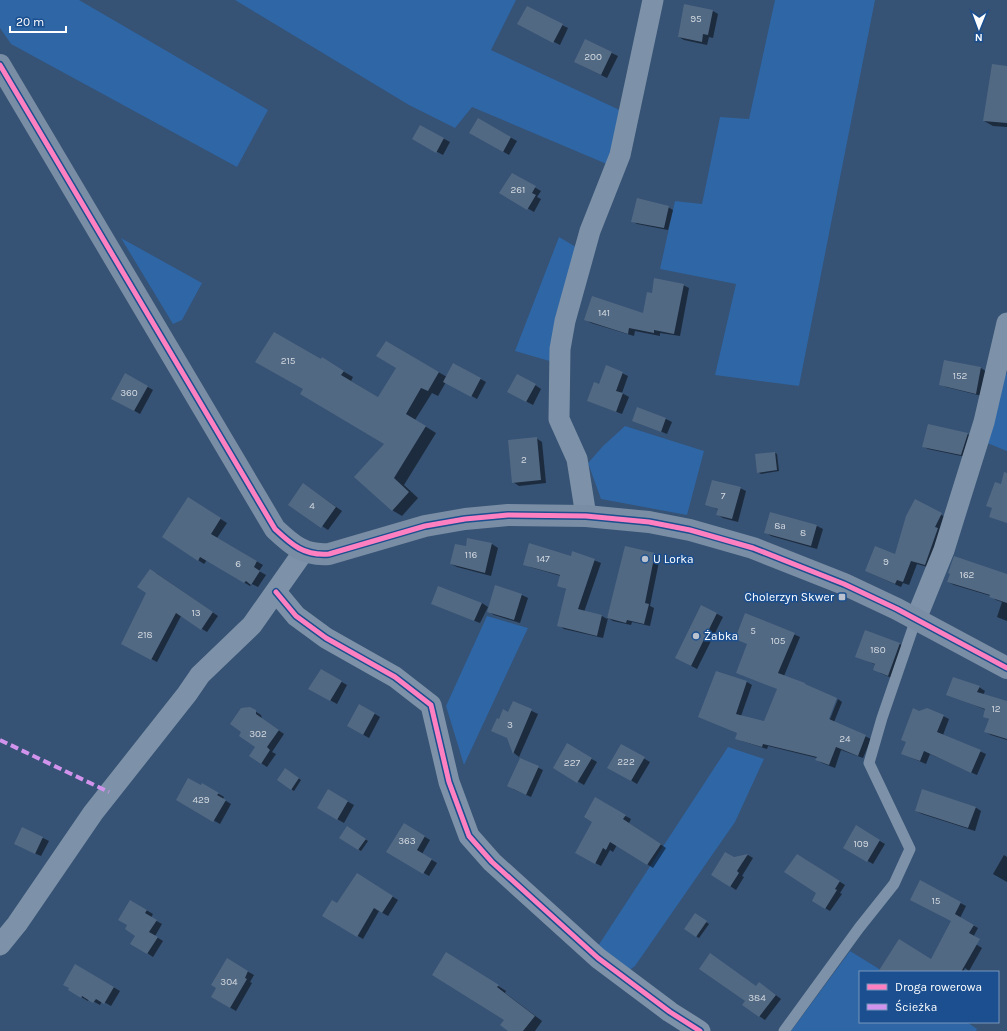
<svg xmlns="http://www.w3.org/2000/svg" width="1007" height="1031" viewBox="0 0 1007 1031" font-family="Karla,sans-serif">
	<rect width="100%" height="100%" fill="#365274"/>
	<path fill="#2f66a5" d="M0,0H79L268,110L237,167L11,44L0,28Z
		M235,0H516L491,50L624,112L609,165L472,107L455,128L409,105Z
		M775,0H875L799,386L715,375L736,284L660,269L675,201L702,204L720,117L749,119Z
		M559,237L576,247L553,362L515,351Z
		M121,238L202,283L182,320L173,324Z
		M1003,372L1007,374V451L987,443Z
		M625,426L704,451L687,515L601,499L588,463L603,446Z
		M487,616L528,628L464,765L446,706Z
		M728,747L764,759L735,822L635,966L628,971L598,946Z
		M850,951L884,972H860V1022H967L977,1029L976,1031H791Z"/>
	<path fill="#0007" d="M713,11L718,14L713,38L709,37L707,45L684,40L679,37Z
		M562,25L568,28L560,45L525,27Z
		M586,41L618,56L607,78L581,65Z
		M1007,67V127L993,126L984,121Z
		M478,119L517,141L509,155L471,133Z
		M420,126L450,142L443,155L413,139Z
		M512,174L541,191L537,197L541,199L534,212L501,193Z
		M668,207L673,210L668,230L637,224L632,221Z
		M683,285L689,288L680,336L660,333V336L635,331L634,336L591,323L585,319L644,314L652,294Z
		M386,342L447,377L453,364L486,382L477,399L446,382L438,396L432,393L415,420L436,433L404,485L418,498L402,516L392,510L385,444L321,361L322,359L353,377L351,381L379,398L397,367Z
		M945,361L981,368L987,372L982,396L946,387L940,384Z
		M622,373L628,376L622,393L629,397L622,414L588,401L599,385Z
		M125,374L153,390L140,414L112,398Z
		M535,385L541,389L533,405L514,395Z
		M666,419L672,422L667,434L633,420Z
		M968,434L972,437L966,457L928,449L923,446Z
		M536,438L542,442L546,483L519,486L513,482Z
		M775,453L777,454L779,471L761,474L758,472Z
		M309,488L342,511L328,530L289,504Z
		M740,488L746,491L738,522L723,518L717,514L719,510L706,504Z
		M916,501L947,518L931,568L917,564L909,585L903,583L901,587L866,571L895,556Z
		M194,502L227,523L217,538L263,565L259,571L266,575L258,587L252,584L250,586L207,560L204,564L198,560Z
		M771,513L817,526L823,529L817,549L771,536L765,532Z
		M468,539L492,544L498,548L491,576L457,567L451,564L466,547Z
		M626,547L655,554L660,557L650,606L654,608L650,626L632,622L631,625L613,621L608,618L603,638L564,629L559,625L567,590L558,585L561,576L530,567L525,564L571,557L573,552L601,563L584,612L602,616L607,619Z
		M156,573L218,616L207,632L181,616L157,662L123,644Z
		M1007,575V621L997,617L1002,602L996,600L991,596L954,585L948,582Z
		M522,595L528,598L520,623L494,615L488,611Z
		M482,603L488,607L480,623L432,604Z
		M702,606L723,617L697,669L682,661Z
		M746,614L800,637L784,676L826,723L828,724L838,699L842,702L834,722L871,739L863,758L841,750L835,768L822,763L817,760V758L768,746L767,749L742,741L737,738L738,733L717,672L747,682L752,685L741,716L764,722L778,689L743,675L748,644Z
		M900,644L905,647L894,679L880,673L876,665L857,656Z
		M321,670L347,685L337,704L310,689Z
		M979,687L985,691L983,695L1007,702V740L991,735L986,732L990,720L984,716L986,710L948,694Z
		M513,702L538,714L519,757L514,753L508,738L499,720L509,713Z
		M360,705L380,717L369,738L348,726Z
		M250,708L261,715L262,719L284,734L272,752L276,754L267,767L261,763L257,747L243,732Z
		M919,712L943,716L949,719L943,735L986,754L977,775L930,754L926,764L903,754Z
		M567,745L597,762L584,785L554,768Z
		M621,745L650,762L637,784L609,767Z
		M520,759L543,770L531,797L513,789Z
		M285,769L301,780L294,791L278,780Z
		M201,786L209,788L224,797L223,799L231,804L220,824L177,799Z
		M328,791L354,805L344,823L318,808Z
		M595,799L631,819L629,823L666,848L653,868L617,845L613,852L610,850L601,866L576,853L593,822Z
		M975,807L981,811L975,831L922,814L916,811Z
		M404,824L430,840L422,854L437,863L429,876L388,852Z
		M856,827L885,844L873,864L844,847Z
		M347,828L368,841L361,851L341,838Z
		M43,838L49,841L41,856L21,847Z
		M748,855L753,858L742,876L744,877L736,890L730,886L734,858Z
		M1004,855L1007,857V882L993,874Z
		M803,858L845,885L840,893L842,894L830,911L825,908Z
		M363,878L398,900L388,916L379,911L363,939L324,916L337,905Z
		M920,882L966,906L960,918L978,928L971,941L982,948L969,971L965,968L963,972H889L931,960L952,921Z
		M131,901L153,914L151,918L162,924L155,936L163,941L153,957L132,943L137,935Z
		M695,915L709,924L699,938L685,929Z
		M455,958L506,991L505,993L542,1021L535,1031H509L505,1020Z
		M227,960L254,975L250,982L252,983L236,1011L212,997L217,987Z
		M75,965L120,991L111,1006L102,1001L100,1005L89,999L88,1001L69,990Z
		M765,987L781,999L765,1020L759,1016Z"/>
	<path fill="#526984" d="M684,4L713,10L708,35L703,34L702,42L678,37Z
		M527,6L563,24L553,43L517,24Z
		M585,39L612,52L601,75L574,62Z
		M992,64L1007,66V123L983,121Z
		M478,118L511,137L503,152L469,133Z
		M420,125L444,138L436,153L412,139Z
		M512,173L536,186L532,193L536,195L527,210L499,193Z
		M637,198L669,206L664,228L631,222Z
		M654,278L684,284L674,334L654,330V333L629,328L628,334L584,320L592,296L643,313L647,292L652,293Z
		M274,332L321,359L322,357L344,371L341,375L378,397L396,368L376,356L386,341L439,372L428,391L421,388L406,414L426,426L394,478L409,492L392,511L354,477L384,444L300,394L303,389L255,362Z
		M944,360L981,367L976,394L939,385Z
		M453,363L481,378L471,397L443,382Z
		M606,365L623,372L616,391L623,393L616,412L587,401L594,382L599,384Z
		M125,373L148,386L134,411L111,399Z
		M517,374L536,384L526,402L507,392Z
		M637,407L666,418L661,432L632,421Z
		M928,424L968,433L961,455L922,447Z
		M537,437L541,480L512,483L508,440Z
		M775,452L777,470L757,473L755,454Z
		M1004,472L1007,473V523L989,517L992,508L986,506L995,482L1001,484Z
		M712,480L741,487L732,519L716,515L718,509L705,505Z
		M303,483L336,507L321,528L288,505Z
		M188,497L221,518L211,534L257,561L254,567L260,571L251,585L246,581L244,583L200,557L198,561L162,537Z
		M915,499L942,513L935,527L938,528L925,565L911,561L903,582L897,580L895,584L865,571L875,546L895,554L906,516Z
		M770,512L817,525L811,546L764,533Z
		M467,538L492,543L485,573L450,564L455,544L466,546Z
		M529,543L571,556L572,551L595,559L578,609L602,615L597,636L557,626L566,589L557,586L560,575L523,565Z
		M625,546L655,553L645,603L649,604L644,624L627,620L626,623L607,618Z
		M954,556L1007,574V603L989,597L990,595L947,582L950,574L948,573Z
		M150,569L213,612L201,630L176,613L151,660L121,644L146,593L137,587Z
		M495,585L522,594L514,620L487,612Z
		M438,586L482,603L474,621L431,604Z
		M701,605L717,613L691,666L675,658Z
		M745,613L795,633L778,673L805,683V684L837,698L829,719L866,735L858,756L836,747L829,765L815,760L817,757L763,744L762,747L735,739L737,733L698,717L716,671L747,681L736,714L764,721L777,689L736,673L747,644L735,639Z
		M865,630L900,643L888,676L873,670L875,664L855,657Z
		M321,669L342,681L330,701L308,689Z
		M953,677L980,686L977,692L1007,701V739L984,732L989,719L983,717L985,709L946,695Z
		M513,701L532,709L513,754L507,738L491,731L497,718L499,719L503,709L508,712Z
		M359,704L375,713L363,735L347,726Z
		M250,707L256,710V714L279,730L267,747L270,750L261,764L249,756L255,747L239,736L241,732L230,724L241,708Z
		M913,708L919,711L927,708L944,715L937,732L981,750L971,773L924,751L920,761L901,754L906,742L901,740Z
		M567,743L592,758L577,783L553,768Z
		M621,744L645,757L631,781L607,768Z
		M520,758L539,766L526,795L507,786Z
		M285,768L299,778L291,790L277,780Z
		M188,778L201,785L202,783L219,793L217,795L226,800L213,822L176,800Z
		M328,789L348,801L337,820L317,808Z
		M922,789L976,807L968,828L915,811Z
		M595,797L626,815L623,819L661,844L647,865L610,842L606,850L603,848L595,864L575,853L592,822L584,817Z
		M404,823L425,836L417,850L432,859L423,874L386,852Z
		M856,825L880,840L867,862L843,848Z
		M347,826L366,839L358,850L339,838Z
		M22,827L43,837L35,854L14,844Z
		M725,852L734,857L748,854L737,871L739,873L730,887L711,875Z
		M797,854L840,881L835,889L837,890L825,909L812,901L816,893L784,872Z
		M357,873L393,896L382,913L374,908L357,937L322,916L332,900L337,903Z
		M920,880L961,902L954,916L955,914L974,925L969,933L980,939L961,972H878L899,939L931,959L951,921L910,900Z
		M130,900L147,910L145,913L157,920L149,932L158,937L147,954L130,944L135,936L125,929L127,925L118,920Z
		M695,913L707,921L696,937L684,929Z
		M446,952L499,985L497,987L535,1016L523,1031H508L500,1025L504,1020L432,975Z
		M710,953L756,986L759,982L776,995L759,1017L742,1005L745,1001L699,969Z
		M227,958L248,971L245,978L247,979L230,1008L211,997L216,988L211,985Z
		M75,964L114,987L104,1004L96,999L93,1003L82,996L81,998L68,990L69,988L63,985Z"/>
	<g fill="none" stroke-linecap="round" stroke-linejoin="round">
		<path stroke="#7d92a8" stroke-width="11" d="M784,1031L859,928L894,884L910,849L869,763L882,718L916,619"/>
		<path stroke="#7d92a8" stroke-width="21" d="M586,516L577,459L559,419L560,349L565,321L590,231L620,155L653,0
			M276,592L296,616L326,638L395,677L431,705L449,782L469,836L492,862L598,958L670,1012L700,1031
			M916,619L944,550L984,422L1007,323
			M0,945L17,924L93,813L187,694L200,675L252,625L304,551"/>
		<path stroke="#798da4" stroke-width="22" d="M0,65L275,529C292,545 304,556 329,554L425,526L465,519L508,515L586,516L649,522L690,530L753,548L844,584L897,609L1007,668"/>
		<path stroke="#d193ec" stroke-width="4" stroke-dasharray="8 4" stroke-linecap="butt" d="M0,740L109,792"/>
		<defs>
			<path id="cycleway" d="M0,65L275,529C292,545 304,556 329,554L425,526L465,519L508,515L586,516L649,522L690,530L753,548L844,584L897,609L1007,668
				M276,592L296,616L326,638L395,677L431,705L449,782L469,836L492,862L598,958L670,1012L700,1031"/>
		</defs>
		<use href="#cycleway" stroke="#1b4f8f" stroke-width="8"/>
		<use href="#cycleway" stroke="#ff80c0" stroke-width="5"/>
	</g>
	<g fill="#b9c2ce" stroke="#1b4f8f" stroke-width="1.5">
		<circle cx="645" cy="559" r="4"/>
		<rect x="838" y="593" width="8" height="8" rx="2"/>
		<circle cx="696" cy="636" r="4"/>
	</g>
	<g text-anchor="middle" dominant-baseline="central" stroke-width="3" stroke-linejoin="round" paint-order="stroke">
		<g font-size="10" fill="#d4dae0">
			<text x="696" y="19">95</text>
			<text x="593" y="57">200</text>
			<text x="518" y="190">261</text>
			<text x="604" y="313">141</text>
			<text x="288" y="361">215</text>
			<text x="960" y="376">152</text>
			<text x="129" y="393">360</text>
			<text x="524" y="460">2</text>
			<text x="723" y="496">7</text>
			<text x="312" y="506">4</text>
			<text x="780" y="526">8a</text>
			<text x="803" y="533">8</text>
			<text x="471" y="555">116</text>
			<text x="543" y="559">147</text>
			<text x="886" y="562">9</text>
			<text x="238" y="564">6</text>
			<text x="967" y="575">162</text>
			<text x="196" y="613">13</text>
			<text x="753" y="631">5</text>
			<text x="145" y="635">218</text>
			<text x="778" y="641">105</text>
			<text x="878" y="650">180</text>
			<text x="996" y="709">12</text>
			<text x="510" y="725">3</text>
			<text x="258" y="734">302</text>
			<text x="845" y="739">24</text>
			<text x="626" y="762">222</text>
			<text x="572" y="763">227</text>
			<text x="201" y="800">429</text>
			<text x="407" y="841">363</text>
			<text x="861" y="844">109</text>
			<text x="936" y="901">15</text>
			<text x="229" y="982">304</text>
			<text x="757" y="998">384</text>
		</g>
		<g font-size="12" fill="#fff" stroke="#1b4f8f" text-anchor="start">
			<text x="653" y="559">U Lorka</text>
			<text x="834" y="597" text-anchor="end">Cholerzyn Skwer</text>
			<text x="704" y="636">Żabka</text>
		</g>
	</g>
	<rect x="859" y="971" width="140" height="52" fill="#1b4f8f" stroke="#7695bc"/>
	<rect x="867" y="984" width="20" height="6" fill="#ff80c0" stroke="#7695bc"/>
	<text x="895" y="991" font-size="12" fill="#ffffff">Droga rowerowa</text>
	<rect x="867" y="1004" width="20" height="6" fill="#d193ec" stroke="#7695bc"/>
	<text x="895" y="1011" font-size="12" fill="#ffffff">Ścieżka</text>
	<g transform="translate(979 28) rotate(181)" stroke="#1b4f8f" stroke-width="3" paint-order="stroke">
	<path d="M0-3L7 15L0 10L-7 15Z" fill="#ffffff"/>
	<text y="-6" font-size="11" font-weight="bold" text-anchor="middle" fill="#ffffff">N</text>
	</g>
	<path d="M10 26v6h56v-6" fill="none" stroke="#ffffff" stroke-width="2"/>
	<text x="16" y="26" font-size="12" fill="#ffffff" stroke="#1b4f8f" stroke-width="3" paint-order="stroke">20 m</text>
</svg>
